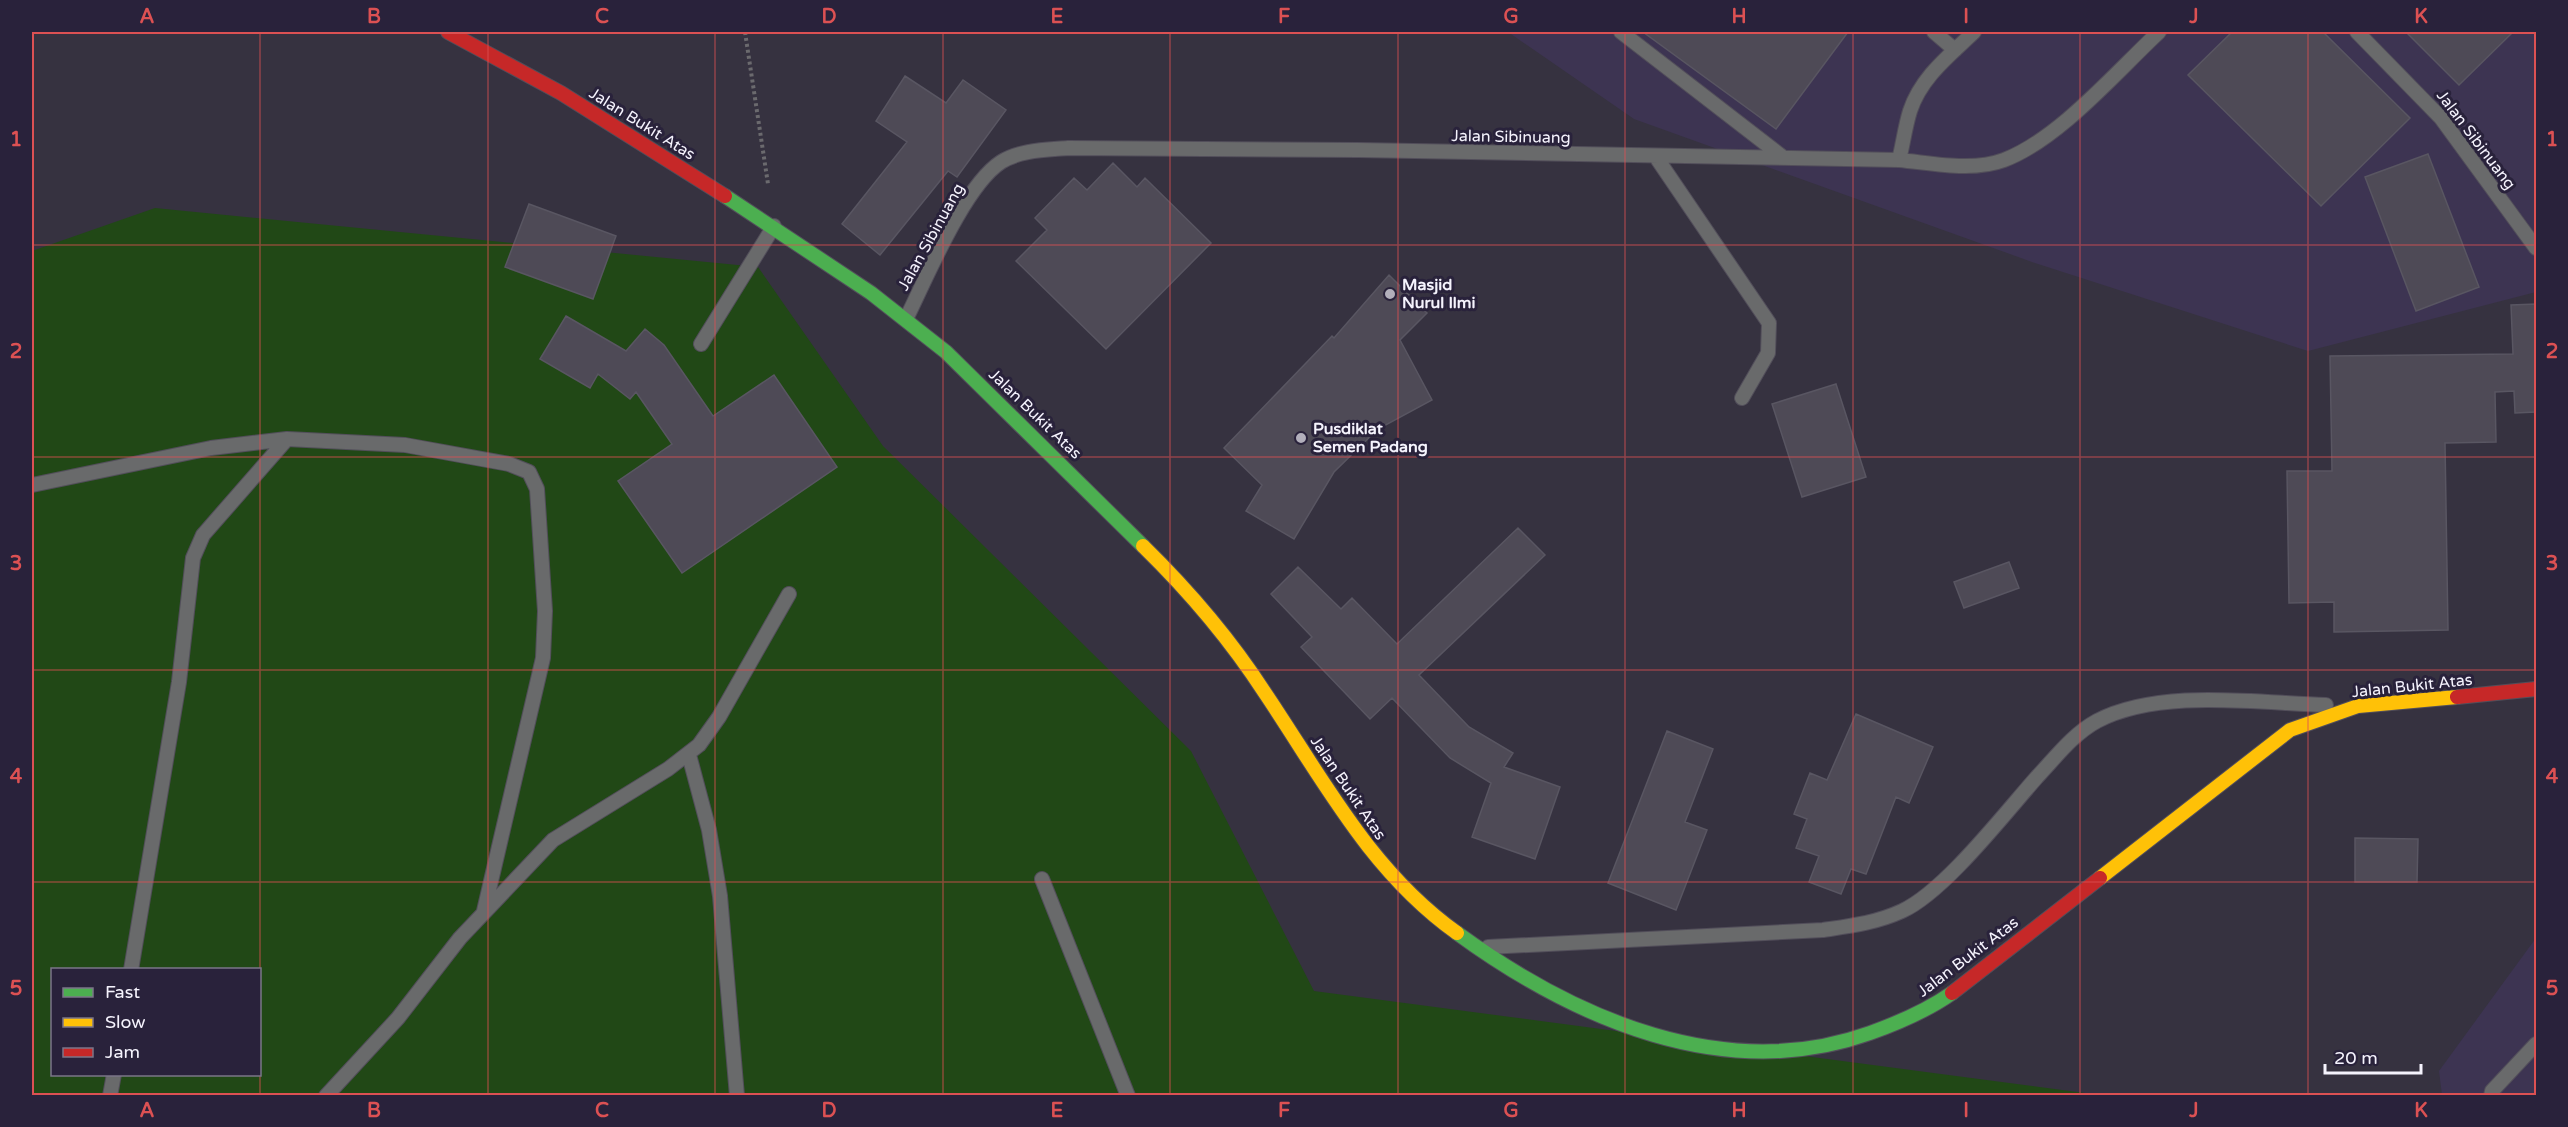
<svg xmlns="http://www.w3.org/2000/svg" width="2568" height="1127" viewBox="0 0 2568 1127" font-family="'Varela Round',sans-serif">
	<rect width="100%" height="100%" fill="#363240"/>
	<path fill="#3d3452" d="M1508,32H2536V292L2308,351L2035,263L1634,119Z
		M2536,938V1095H2442L2439,1071Z"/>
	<path fill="#214816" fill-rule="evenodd" d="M155,208L758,267L883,446L1191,751L1314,991L2100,1095H32V251ZM52,970H260V1074H52Z"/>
	<path fill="#4e4a56" stroke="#595662" stroke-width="1.5" d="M1643,32H1848L1776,129Z
		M2232,32H2323L2410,118L2321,206L2188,75Z
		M2406,32H2513L2459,85Z
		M905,76L946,103L963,80L1006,110L957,177L948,171L880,255L842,224L907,142L876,121Z
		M2428,154L2479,287L2416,311L2365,177Z
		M1113,163L1137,187L1145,178L1211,243L1106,349L1016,261L1047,230L1035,218L1074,178L1087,190Z
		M529,204L616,236L593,299L505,267Z
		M1389,275L1427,313L1400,340L1432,400L1378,429L1334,472L1294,539L1246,511L1262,485L1224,448L1332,336L1334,338Z
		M2536,304V412L2515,413L2514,391L2495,392L2496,442L2445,443L2448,630L2334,632V602L2289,603L2287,471H2332L2330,356L2513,354L2511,305Z
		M566,316L626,351L645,329L664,345L713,416L774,375L837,467L682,573L618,481L672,444L636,392L630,399L598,374L590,388L540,359Z
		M1836,384L1866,477L1802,497L1772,404Z
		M1518,528L1545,555L1419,675L1469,727L1513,753L1504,767L1560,787L1535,859L1472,837L1491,783L1450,758L1392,698L1370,719L1301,647L1312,637L1271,594L1298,567L1341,609L1352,598L1397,644Z
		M2009,562L2019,588L1964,608L1954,582Z
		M1856,714L1933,747L1909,803L1896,797L1866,874L1851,869L1841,894L1809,882L1819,856L1796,848L1807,819L1794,814L1810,773L1827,780Z
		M1667,731L1713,749L1685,822L1707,830L1676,910L1608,883Z
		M2355,838L2418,839L2417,882H2355Z"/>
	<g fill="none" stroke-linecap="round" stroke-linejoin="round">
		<defs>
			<path id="lane" d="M1621,32L1784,158
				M1934,32L1955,50
				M2357,32L2441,118L2536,248
				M1656,157L1769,323L1768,353L1742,398
				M1899,160C1903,144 1905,127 1910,111C1921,77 1950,55 1974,32
				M906,319C926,279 964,186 1001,162C1020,150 1046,150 1068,148L1358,150L1899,160C1932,163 1972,172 2004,160C2059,139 2116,72 2159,32
				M701,344L774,226
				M32,485L211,448L287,439L405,445L509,464L529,472L537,489L545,611L543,658L484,911
				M689,755L709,830L720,896L737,1096
				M1042,879L1128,1096
				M1488,947L1823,930C1850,926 1876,923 1902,911C1944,892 2005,813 2037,777C2055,758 2073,734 2097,721C2160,688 2257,703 2326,705
				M131,970L179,682L193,558L203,535L287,439
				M110,1096L114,1074
				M326,1096L398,1018L460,938L553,840L668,769L699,745L719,717L789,594
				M2491,1096L2492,1091L2536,1044"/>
			<path id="fast" d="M725,196L871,293L946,352L1143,546
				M1457,933C1575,1019 1725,1085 1870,1033C1898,1023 1928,1010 1952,993"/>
			<path id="slow" d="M1143,546C1189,591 1230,639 1265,693C1323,779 1370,871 1457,933
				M2100,878L2290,730L2358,706L2457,697"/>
			<path id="jam" d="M448,32L561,93L725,196
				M2457,697L2536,689
				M1952,993L2100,878"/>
		</defs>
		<use href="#lane" stroke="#524e5a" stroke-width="16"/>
		<use href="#fast" stroke="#524e5a" stroke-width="16"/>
		<use href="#slow" stroke="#524e5a" stroke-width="16"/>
		<use href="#jam" stroke="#524e5a" stroke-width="16"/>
		<path stroke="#6b6a6e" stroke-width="4" stroke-dasharray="3 3" stroke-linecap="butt" d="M745,32L768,184"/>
		<use href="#lane" stroke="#696a6b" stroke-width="14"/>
		<use href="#fast" stroke="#4caf50" stroke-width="14"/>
		<use href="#slow" stroke="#ffc107" stroke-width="14"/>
		<use href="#jam" stroke="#c62828" stroke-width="14"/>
	</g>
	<path fill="none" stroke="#dc5153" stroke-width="1.5" stroke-opacity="0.55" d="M260,32V1096M488,32V1096M715,32V1096M943,32V1096M1170,32V1096M1398,32V1096M1625,32V1096M1853,32V1096M2080,32V1096M2308,32V1096M32,245H2536M32,457H2536M32,670H2536M32,882H2536"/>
	<g fill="#b2afbb" stroke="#29223b" stroke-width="2">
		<circle cx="1390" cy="294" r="6"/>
		<circle cx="1301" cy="438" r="6"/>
	</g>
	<g text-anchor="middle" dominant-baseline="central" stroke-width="6" stroke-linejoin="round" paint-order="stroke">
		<g font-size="16" fill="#f5f3fd" stroke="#29223b">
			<text transform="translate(642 124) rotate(32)">Jalan Bukit Atas</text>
			<text transform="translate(1511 137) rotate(1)">Jalan Sibinuang</text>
			<text transform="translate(2476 140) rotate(53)">Jalan Sibinuang</text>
			<text transform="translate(931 237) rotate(-61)">Jalan Sibinuang</text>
			<text transform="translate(1035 414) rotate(44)">Jalan Bukit Atas</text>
			<text transform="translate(2412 686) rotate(-6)">Jalan Bukit Atas</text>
			<text transform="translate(1348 788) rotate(56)">Jalan Bukit Atas</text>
			<text transform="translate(1968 957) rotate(-37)">Jalan Bukit Atas</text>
		</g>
		<g font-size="16" font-weight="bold" fill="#f5f3fd" stroke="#29223b" text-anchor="start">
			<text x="1402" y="285">Masjid<tspan x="1402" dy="18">Nurul Ilmi</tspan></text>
			<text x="1313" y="429">Pusdiklat<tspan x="1313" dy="18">Semen Padang</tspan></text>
		</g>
	</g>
	<rect width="2568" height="1127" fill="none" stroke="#29223b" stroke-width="66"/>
	<rect x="51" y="968" width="210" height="108" fill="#29223b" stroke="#7b7689" stroke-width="1.5"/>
	<rect x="63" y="988" width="30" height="9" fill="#4caf50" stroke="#7b7689" stroke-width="1.5"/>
	<text x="105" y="998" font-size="18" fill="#f5f3fd">Fast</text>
	<rect x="63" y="1018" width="30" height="9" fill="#ffc107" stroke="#7b7689" stroke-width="1.5"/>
	<text x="105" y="1028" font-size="18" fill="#f5f3fd">Slow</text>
	<rect x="63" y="1048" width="30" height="9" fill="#c62828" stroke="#7b7689" stroke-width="1.5"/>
	<text x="105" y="1058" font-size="18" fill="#f5f3fd">Jam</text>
	<path d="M2325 1064v9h96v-9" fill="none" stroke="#f5f3fd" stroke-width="3"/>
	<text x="2334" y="1064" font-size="18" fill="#f5f3fd" stroke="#29223b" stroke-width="4.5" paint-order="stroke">20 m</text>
	<rect x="33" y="33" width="2502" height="1061" fill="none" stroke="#dc5153" stroke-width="2"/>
	<g font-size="20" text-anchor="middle" font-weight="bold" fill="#dc5153">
		<text x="147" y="23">A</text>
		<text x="374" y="23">B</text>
		<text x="602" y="23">C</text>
		<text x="829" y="23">D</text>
		<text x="1057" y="23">E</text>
		<text x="1284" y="23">F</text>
		<text x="1511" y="23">G</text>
		<text x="1739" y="23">H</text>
		<text x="1966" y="23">I</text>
		<text x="2194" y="23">J</text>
		<text x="2421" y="23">K</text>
		<text x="16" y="146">1</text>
		<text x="2552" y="146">1</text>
		<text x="16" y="358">2</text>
		<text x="2552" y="358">2</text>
		<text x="16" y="570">3</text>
		<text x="2552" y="570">3</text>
		<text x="16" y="783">4</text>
		<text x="2552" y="783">4</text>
		<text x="16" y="995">5</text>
		<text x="2552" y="995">5</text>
		<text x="147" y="1117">A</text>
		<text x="374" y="1117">B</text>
		<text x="602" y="1117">C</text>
		<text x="829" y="1117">D</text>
		<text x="1057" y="1117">E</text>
		<text x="1284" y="1117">F</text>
		<text x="1511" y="1117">G</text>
		<text x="1739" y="1117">H</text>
		<text x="1966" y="1117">I</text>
		<text x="2194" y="1117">J</text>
		<text x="2421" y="1117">K</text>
	</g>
</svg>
